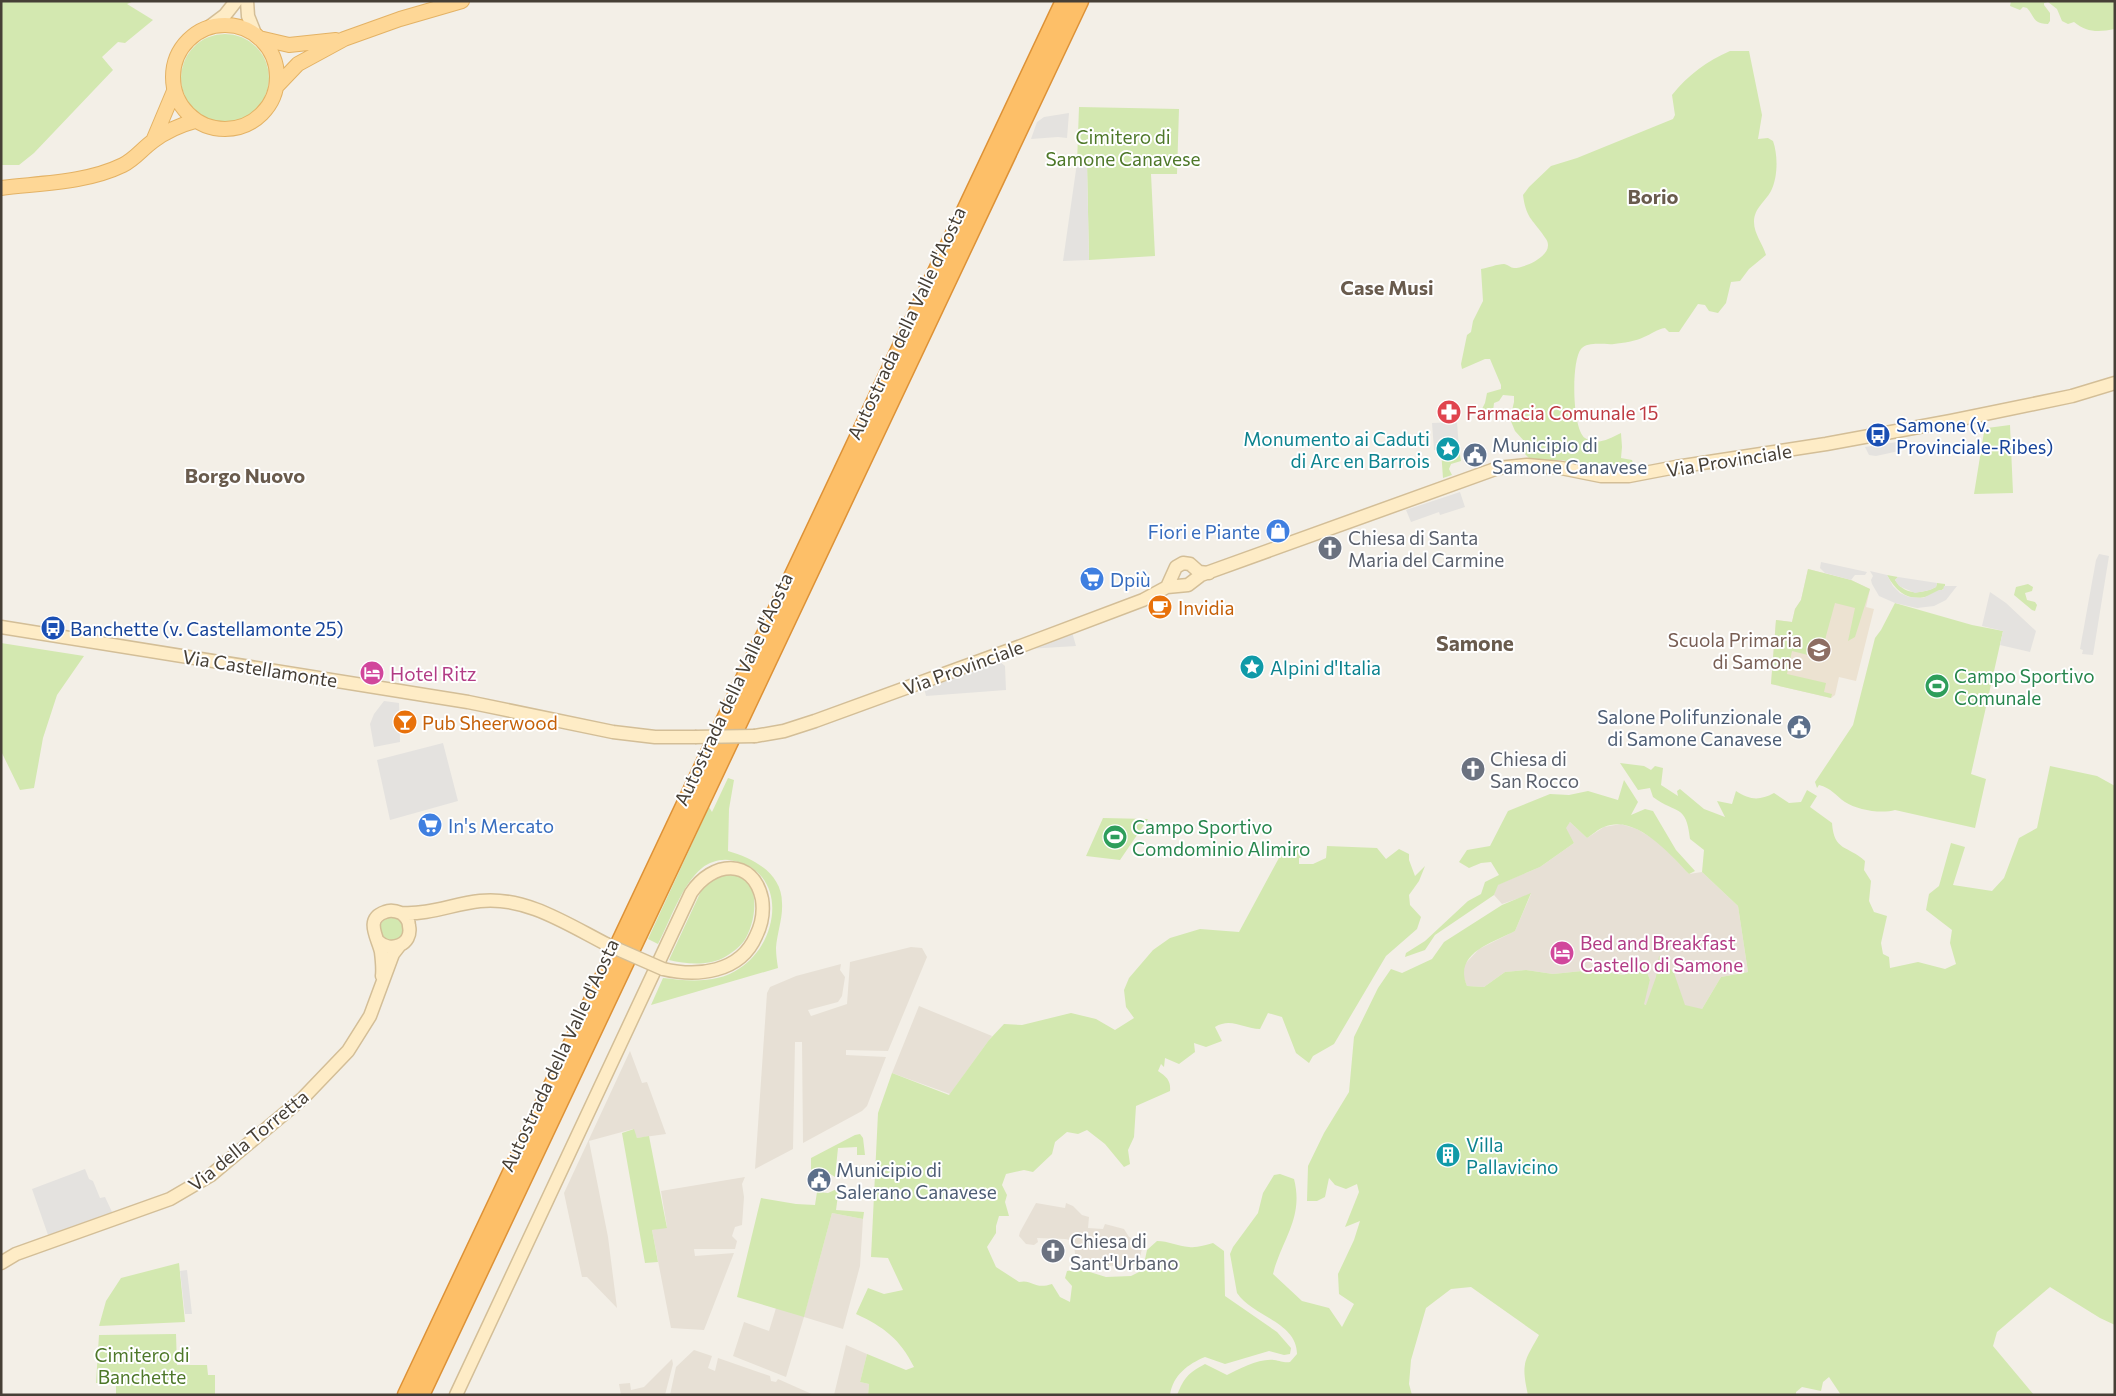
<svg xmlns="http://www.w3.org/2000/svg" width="2116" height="1396" viewBox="0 0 2116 1396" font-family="Commissioner,sans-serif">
	<rect width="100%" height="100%" fill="#f3efe7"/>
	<path fill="#e7e0d5" d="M1570,822L1587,838L1604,827L1621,824L1637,829L1660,843L1689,874L1702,872L1738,906L1748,972L1721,977L1702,1009H1663L1643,1004L1650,980L1644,964L1624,975L1592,970L1553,974L1526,970L1505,972L1484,987L1467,986L1463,976L1464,965L1479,949L1515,931L1531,894L1502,904L1494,895L1497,885L1540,867L1574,843L1565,828Z
		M911,947L922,948L927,957L888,1051L846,1050V1055L886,1057L867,1106L862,1111L803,1143L802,1042H795L793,1149L755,1169L767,993L770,987L796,976L841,964L840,970L845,977L842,996L838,1002L808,1010L811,1016L847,1004L850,962Z
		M919,1006L992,1036L950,1094L892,1073Z
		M630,1051L642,1083L647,1082L666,1134L637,1138L633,1129L589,1141L608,1237L617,1308L587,1277H582L564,1193Z
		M745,1177L742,1184L744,1197L742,1225L735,1227L732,1236L737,1241L735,1249H694L695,1256L734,1253L704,1330L671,1328L652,1230L667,1227L661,1191Z
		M1036,1203L1065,1208L1066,1203L1073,1206L1082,1215L1089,1217L1088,1228L1103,1229L1105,1224L1124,1229L1129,1237L1143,1244L1139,1262L1128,1268L1076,1261L1074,1246L1070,1240L1065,1239L1037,1238L1038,1242L1034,1245L1026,1244L1019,1236L1020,1232Z
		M832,1213L863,1219L860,1266L843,1329L804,1317L786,1377L733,1356L744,1322L769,1331L776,1308L804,1316Z
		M846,1345L867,1354L860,1382L869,1384L868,1395H834Z
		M694,1350L712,1356L708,1368L715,1371L718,1358L770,1376L771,1381L776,1382L778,1379L814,1395H670L676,1367Z
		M672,1359L673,1364L665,1395H621L619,1384L630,1383L631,1390L644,1387Z"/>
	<path fill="#ece2d1" d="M1808,569L1851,580L1870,589L1866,607L1874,609L1856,681L1839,677L1835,695L1831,698L1771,684L1776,620L1792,622L1795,609L1801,600Z"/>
	<path fill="#d3e8b0" d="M1,1H134L127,4L153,20L125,43L118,42L102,57L113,70L34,153L19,165H1Z
		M2011,1H2115V29C2099,32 2087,33 2074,22L2068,24L2062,21L2057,9L2048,2L2044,3V5L2050,13V21L2048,24C2033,24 2035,17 2027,8L2023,7L2020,10L2010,6Z
		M181 78a44 44 0 1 1 88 0a44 44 0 1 1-88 0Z
		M1730,51H1749L1762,115L1758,139L1768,138L1773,141C1778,155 1778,177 1771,191C1765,202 1754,208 1754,222C1754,234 1763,244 1766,255L1749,269L1740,281L1731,282L1726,303L1718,313L1709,311L1705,305L1698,304L1679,332H1669L1665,328C1657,329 1652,334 1644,337C1636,341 1623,343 1614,344C1605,345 1588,341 1581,349C1571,361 1572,429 1585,438C1597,446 1609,439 1621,433L1622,447L1621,458L1632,460L1634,467L1598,470L1562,460H1555L1553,462L1530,459L1522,451L1525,442L1515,431L1510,419L1514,402V396L1503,395L1499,401L1494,403L1493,411L1484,414L1481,411L1485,403L1487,393L1501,389V385L1490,359H1485L1462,369L1461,364L1467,335L1471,332L1473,321L1483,301L1481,269C1488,268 1497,264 1504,264C1507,264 1511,268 1514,268C1526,268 1556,254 1546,239C1535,221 1526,220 1523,195L1529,187L1551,166L1577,158L1673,119L1675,115L1672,95C1688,75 1707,61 1730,51Z
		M1079,107L1179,109L1177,174H1151L1155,256L1089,260L1087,164L1077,163Z
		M2010,425L2013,493L1974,494L1984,432L1987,431V428Z
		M1459,449L1461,461L1451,464L1449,469L1452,475L1443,478L1441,450Z
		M1808,569L1851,580L1870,589L1855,637L1848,641L1855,608L1835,603L1820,658L1792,651L1787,674L1826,683L1824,692L1832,694L1831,698L1771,684L1776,620L1792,622L1795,609L1801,600Z
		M1887,575L1898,577L1895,580C1905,596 1922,594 1936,587L1937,583L1945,584V588C1920,604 1901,601 1887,575Z
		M2028,584L2033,587L2032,591L2025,593L2027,600L2035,602L2037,605L2035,611L2032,610L2014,595L2016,587Z
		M1895,603L1972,625L2003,631L1971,774L1986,779L1975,828L1895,810C1881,814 1857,810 1845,802C1835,795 1831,788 1819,785L1817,788L1815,782L1853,725L1875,638L1881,630Z
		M1,643L84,656L57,695L43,738L34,788L20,790L1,751Z
		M1620,763L1644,766L1651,770L1655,766L1663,768L1661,785L1678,796L1677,791L1680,789L1704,809L1725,817L1717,801L1732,804L1736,791C1750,800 1759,801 1774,793L1789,803L1801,802L1807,790L1817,796L1810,807L1832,823C1834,852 1848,845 1865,861L1864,870L1871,881L1869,901L1874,912L1887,916L1881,943L1883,954L1889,957L1890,968L1918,962L1945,969L1956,964L1950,943L1952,930L1926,910L1929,894L1939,886L1951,843L1965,847L1953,885L1992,891L2004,878L2019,838L2037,828L2050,766L2097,776L2115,786V1325L2100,1318L2050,1287L1997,1332L1993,1346L2034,1395H1841L1829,1377L1823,1382L1821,1391L1802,1387L1796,1392V1395H1528C1521,1363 1524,1362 1539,1335L1471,1287L1451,1289L1426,1308L1411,1360L1409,1384L1412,1395H1177C1184,1378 1188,1373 1205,1364L1227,1375C1239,1369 1260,1358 1274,1360C1281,1361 1284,1363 1290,1362L1297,1354C1297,1322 1252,1316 1237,1293L1230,1254L1233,1247L1258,1213L1263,1193L1274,1175L1280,1174L1294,1179C1304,1218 1282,1239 1273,1274L1302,1301L1329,1308L1342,1327L1354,1304L1339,1294L1338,1274L1354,1240L1360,1221L1345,1227L1359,1192L1357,1184L1346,1189L1335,1185L1329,1178L1325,1197L1317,1201H1307L1308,1166L1324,1133L1349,1092L1354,1037L1378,988L1391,969L1402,973L1432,959L1444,942L1502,905L1531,893L1515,931C1492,943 1453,953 1467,986L1484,987L1505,972L1526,970L1553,974L1592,970L1624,975L1644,964L1650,980L1644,1004L1646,1005L1656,977L1659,956L1674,973L1685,1005L1702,1009L1721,977L1748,972L1738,906L1702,872L1704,850L1690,839C1686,803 1677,815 1653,797L1650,788L1638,790Z
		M728,778L734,780L729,809L728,851C753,858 782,873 782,903C783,918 777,933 776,948C776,955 777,961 778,968L651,1005L663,978C688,981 718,984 740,968C779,943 789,873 734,861C723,858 711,861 702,868C682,884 670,921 658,944L648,939L709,807L712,812Z
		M1624,780L1638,802L1631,815L1645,809L1653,811L1676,850L1695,871L1689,874C1670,854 1635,813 1604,827C1598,829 1592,835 1587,838L1570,822L1566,828L1574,843L1540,867L1498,885L1494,895L1435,935L1425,950L1405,957L1406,953L1425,941L1468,901L1481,894L1485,882L1499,875L1491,862L1481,863L1469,868L1459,862L1467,850L1490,846L1508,811L1550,794L1569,795L1588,791L1618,800Z
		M1103,818L1148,819L1120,860L1086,856Z
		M1298,846L1304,853V857L1299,858V864H1313L1326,858L1327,846L1377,848L1386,859L1399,849L1409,854V860L1415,876L1425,866L1419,881L1409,895L1410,905L1421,917L1417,929L1386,956L1334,1044L1313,1056L1309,1063L1296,1053L1282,1017L1268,1013L1260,1029C1244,1029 1231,1017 1215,1027L1222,1041L1206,1047L1194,1043L1195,1052L1179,1064L1165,1058L1164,1067L1161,1064L1158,1071C1167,1077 1171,1081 1170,1091L1136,1106L1134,1137L1128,1150L1130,1164L1124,1167L1105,1144L1087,1130L1078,1134L1067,1132L1055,1142L1052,1154L1033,1172L1024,1170L1006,1174L1002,1185L1007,1195L1005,1202L1009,1216H999L996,1226V1233L987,1247L996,1267L1019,1282C1033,1279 1034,1290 1052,1284L1060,1297L1070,1302L1072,1286L1065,1278L1067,1271L1080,1269L1106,1277L1131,1276L1139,1272L1144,1264L1147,1250L1157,1241C1168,1241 1178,1246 1189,1247C1197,1248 1205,1245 1213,1243L1224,1251L1225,1296L1277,1332L1291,1348L1290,1354L1284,1355L1269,1351L1225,1364L1205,1357C1188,1364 1173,1375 1170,1395H868L869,1384L860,1382L867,1354L906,1370L914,1367C900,1339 884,1327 856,1314L868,1288L884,1294L903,1290L888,1258L871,1257L878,1113L892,1073L949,1095L989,1040L1004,1024L1022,1025L1071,1013L1096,1019L1115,1030L1134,1018L1126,1007L1124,990L1129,978L1153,950L1170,938L1200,929L1239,932L1280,856Z
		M725,874C729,875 734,874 737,875C763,883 755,925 744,941C739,948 730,954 723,958C707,966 686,964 669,960L702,889L713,879Z
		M380 929a12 12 0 1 1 24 0a12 12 0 1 1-24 0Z
		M634,1129L637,1138L649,1136L667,1228L652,1230L658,1262L645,1263L622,1133Z
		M860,1134L863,1138L865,1155H857V1147L838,1148L835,1177L824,1170H811V1158L855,1135Z
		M839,1188L836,1210L864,1212L863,1219L832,1213L804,1317L737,1297L761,1198L796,1204L815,1205L817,1192L828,1193Z
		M179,1263L185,1322L99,1326L106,1301L121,1278Z
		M176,1334L177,1365H207L208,1375H215V1395H116V1384L96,1383L99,1335Z"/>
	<path fill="#e4e2df" d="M1069,113L1067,138L1058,137L1031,139L1037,122L1044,117Z
		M1077,163L1087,164L1089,260L1063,261Z
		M1457,422L1459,449L1434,450L1432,423Z
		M1903,441L1899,451L1876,456L1869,455L1865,447Z
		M1460,492L1465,507L1440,515L1439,512L1411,522L1406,510Z
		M2099,554L2109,556L2093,655L2082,654L2083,650L2080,649L2096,560Z
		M1821,562L1867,572L1865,575H1855L1851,580L1825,573L1820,568Z
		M1870,571L1887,575L1893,586L1900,593L1909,597L1923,598L1939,590H1943L1944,586H1957L1946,600L1934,606L1917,608L1895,603L1879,596L1872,584L1871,580L1873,576Z
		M1898,577L1937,583L1936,587L1930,590L1915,593L1899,586L1895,580Z
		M1990,592L2006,603L2036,631L2030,652L2000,645L2003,631L1982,626Z
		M1072,632L1076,646L1027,649Z
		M993,662H1000L1005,666L1006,690L926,696L924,688Z
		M384,701L399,703L400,742L374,747L370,724L374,714Z
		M443,743L458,801L390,820L377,760Z
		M85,1169L89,1179L93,1181L100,1198L105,1197L113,1214L48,1235L32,1189Z
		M187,1270L192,1314H185L180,1271Z"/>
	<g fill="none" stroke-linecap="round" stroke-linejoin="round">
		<defs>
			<path id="secondary" d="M247,1L248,16L256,36
				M209,27L225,15L236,1
				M1167,587L1176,567L1183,563L1190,564L1199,572L1209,573
				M1,627L468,702L613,732L655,737H695
				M755,736L784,731L815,721L1021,646L1143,600L1167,587L1188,585L1201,575L1498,468L1527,465L1561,468L1601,476H1629L1676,467L1826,444L1951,421L2072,396L2115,383
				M401,913C429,915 453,904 480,901C525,896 567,924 606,944
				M378,941C390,953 413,945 409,926C409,921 405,916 401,913C396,911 390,910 385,912C364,919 378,938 381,952C382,960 383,968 382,976
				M1,1263L16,1254L170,1199L211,1175L303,1098L348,1051L370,1016L393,954L400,945
				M456,1395L691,893C712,861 753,857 762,899C764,912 762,924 756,936C740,973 697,977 663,969"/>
			<path id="primary" d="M173 77a52 52 0 1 1 104 0a52 52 0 1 1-104 0Z
				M259,38L289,45L336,40
				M277,86L298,64L344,39L400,19L462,1
				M153,141L174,91
				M1,188C41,183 86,183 123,165C135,159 142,149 153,141C165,132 180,125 195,121"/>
			<path id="motorway" d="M406,1395L1064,1
				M421,1395L1080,1"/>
		</defs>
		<use href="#secondary" stroke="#d3be97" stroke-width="15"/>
		<use href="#primary" stroke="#e3b265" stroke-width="16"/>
		<use href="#motorway" stroke="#dd9237" stroke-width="19"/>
		<use href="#secondary" stroke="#feecc6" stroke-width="12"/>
		<use href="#primary" stroke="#fed796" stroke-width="14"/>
		<use href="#motorway" stroke="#fdbf68" stroke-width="16"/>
		<defs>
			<path id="secondary-bridge" d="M695,737L755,736
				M606,944L663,969"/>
		</defs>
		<use href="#secondary-bridge" stroke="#d3be97" stroke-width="15" stroke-linecap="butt"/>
		<use href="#secondary-bridge" stroke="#feecc6" stroke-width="12"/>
	</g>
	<defs>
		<symbol id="pharmacy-disc" viewBox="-11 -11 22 22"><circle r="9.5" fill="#e0444e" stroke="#fff"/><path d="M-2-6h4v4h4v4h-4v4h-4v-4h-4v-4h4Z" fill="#fff"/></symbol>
		<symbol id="bus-disc" viewBox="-11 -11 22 22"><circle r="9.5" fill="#1a4fb4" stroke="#fff"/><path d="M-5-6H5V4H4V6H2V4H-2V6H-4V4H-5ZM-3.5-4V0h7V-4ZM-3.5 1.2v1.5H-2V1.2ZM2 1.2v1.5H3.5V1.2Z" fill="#fff"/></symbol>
		<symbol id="sight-disc" viewBox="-11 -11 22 22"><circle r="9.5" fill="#0f9aa8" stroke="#fff"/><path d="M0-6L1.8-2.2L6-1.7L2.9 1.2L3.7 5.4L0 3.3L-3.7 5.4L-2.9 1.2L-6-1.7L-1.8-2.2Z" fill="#fff"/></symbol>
		<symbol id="civic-disc" viewBox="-11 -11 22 22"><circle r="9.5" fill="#5c6f8a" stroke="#fff"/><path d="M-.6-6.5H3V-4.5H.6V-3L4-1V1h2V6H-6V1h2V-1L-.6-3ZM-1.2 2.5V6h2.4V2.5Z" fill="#fff"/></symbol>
		<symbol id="shop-disc" viewBox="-11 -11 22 22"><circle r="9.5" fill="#3f7fe0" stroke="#fff"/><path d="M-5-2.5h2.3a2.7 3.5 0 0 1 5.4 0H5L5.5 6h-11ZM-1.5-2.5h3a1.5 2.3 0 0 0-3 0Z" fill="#fff"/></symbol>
		<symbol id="church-disc" viewBox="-11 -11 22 22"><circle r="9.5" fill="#6b7280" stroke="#fff"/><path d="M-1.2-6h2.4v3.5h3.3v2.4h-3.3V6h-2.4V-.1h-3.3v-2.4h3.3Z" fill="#fff"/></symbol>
		<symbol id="supermarket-disc" viewBox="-11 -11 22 22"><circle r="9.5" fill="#3f7fe0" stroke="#fff"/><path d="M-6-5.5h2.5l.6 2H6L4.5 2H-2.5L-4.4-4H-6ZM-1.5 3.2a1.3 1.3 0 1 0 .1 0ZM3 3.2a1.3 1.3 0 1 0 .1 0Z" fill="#fff"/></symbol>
		<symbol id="cafe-disc" viewBox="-11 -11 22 22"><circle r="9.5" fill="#e8710a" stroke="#fff"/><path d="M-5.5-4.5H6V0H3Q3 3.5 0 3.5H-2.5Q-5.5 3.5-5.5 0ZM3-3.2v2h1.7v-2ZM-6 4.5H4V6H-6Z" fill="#fff"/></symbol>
		<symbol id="school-disc" viewBox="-11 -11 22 22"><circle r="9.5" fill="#8d6e63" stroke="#fff"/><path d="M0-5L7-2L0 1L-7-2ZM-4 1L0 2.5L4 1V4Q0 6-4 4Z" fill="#fff"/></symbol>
		<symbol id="hotel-disc" viewBox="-11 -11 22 22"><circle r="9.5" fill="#d1479c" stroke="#fff"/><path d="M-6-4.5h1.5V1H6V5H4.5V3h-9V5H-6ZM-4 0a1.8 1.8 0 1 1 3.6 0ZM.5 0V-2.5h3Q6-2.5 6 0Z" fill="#fff"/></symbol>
		<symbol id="stadium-disc" viewBox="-11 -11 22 22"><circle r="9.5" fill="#2e9e5b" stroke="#fff"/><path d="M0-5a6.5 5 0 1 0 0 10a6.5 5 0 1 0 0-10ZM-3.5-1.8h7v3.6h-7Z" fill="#fff"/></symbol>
		<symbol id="bar-disc" viewBox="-11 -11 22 22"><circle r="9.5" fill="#e8710a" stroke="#fff"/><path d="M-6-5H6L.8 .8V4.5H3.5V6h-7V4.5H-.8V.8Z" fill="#fff"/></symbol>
		<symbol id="building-disc" viewBox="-11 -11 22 22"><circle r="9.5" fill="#0f9aa8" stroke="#fff"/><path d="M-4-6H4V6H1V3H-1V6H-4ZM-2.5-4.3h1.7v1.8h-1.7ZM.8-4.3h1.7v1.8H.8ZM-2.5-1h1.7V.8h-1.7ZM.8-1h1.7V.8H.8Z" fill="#fff"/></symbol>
	</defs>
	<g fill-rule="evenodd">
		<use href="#pharmacy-disc" x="1435" y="398" width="28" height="28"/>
		<use href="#bus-disc" x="1864" y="421" width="28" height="28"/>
		<use href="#sight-disc" x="1434" y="435" width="28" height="28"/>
		<use href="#civic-disc" x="1461" y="441" width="28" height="28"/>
		<use href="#shop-disc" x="1264" y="517" width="28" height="28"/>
		<use href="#church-disc" x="1316" y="534" width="28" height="28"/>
		<use href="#supermarket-disc" x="1078" y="565" width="28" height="28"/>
		<use href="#cafe-disc" x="1146" y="593" width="28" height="28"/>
		<use href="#bus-disc" x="39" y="614" width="28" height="28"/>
		<use href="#school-disc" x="1805" y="636" width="28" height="28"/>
		<use href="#sight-disc" x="1238" y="653" width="28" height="28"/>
		<use href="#hotel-disc" x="358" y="659" width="28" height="28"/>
		<use href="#stadium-disc" x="1923" y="672" width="28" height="28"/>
		<use href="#bar-disc" x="391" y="708" width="28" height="28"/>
		<use href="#civic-disc" x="1785" y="713" width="28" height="28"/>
		<use href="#church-disc" x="1459" y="755" width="28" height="28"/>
		<use href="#supermarket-disc" x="416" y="811" width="28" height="28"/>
		<use href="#stadium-disc" x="1101" y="823" width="28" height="28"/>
		<use href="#hotel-disc" x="1548" y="939" width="28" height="28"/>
		<use href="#building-disc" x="1434" y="1141" width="28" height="28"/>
		<use href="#civic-disc" x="805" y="1166" width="28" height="28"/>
		<use href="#church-disc" x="1039" y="1237" width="28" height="28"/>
	</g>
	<g text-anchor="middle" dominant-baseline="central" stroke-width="4" stroke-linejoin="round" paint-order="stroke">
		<g font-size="19" fill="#4e7829" stroke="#fff">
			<text x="1123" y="136">Cimitero di<tspan x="1123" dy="22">Samone Canavese</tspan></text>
			<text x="142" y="1354">Cimitero di<tspan x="142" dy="22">Banchette</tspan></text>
		</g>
		<g font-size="19" fill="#463f36" stroke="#fff">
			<text transform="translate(906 323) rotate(-65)">Autostrada della Valle d'Aosta</text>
			<text transform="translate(1729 460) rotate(-9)">Via Provinciale</text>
			<text transform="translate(963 667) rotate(-20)">Via Provinciale</text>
			<text transform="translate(260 668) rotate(9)">Via Castellamonte</text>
			<text transform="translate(733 689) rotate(-65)">Autostrada della Valle d'Aosta</text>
			<text transform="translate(559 1055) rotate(-65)">Autostrada della Valle d'Aosta</text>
			<text transform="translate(248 1140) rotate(-39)">Via della Torretta</text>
		</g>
		<g font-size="19" fill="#be3a42" stroke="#fff" text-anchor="start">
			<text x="1466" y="412">Farmacia Comunale 15</text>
		</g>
		<g font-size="19" fill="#164399" stroke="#fff" text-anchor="start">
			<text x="1896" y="424">Samone (v.<tspan x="1896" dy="22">Provinciale-Ribes)</tspan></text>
			<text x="70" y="628">Banchette (v. Castellamonte 25)</text>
		</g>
		<g font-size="19" fill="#0d838f" stroke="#fff" text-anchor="start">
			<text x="1430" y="438" text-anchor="end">Monumento ai Caduti<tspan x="1430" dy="22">di Arc en Barrois</tspan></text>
			<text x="1270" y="667">Alpini d'Italia</text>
			<text x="1466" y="1144">Villa<tspan x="1466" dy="22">Pallavicino</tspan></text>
		</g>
		<g font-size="19" fill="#4e5e75" stroke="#fff" text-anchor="start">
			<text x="1492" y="444">Municipio di<tspan x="1492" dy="22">Samone Canavese</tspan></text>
			<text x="1782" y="716" text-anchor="end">Salone Polifunzionale<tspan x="1782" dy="22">di Samone Canavese</tspan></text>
			<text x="836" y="1169">Municipio di<tspan x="836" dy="22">Salerano Canavese</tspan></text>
		</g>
		<g font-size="19" fill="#366cbe" stroke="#fff" text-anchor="start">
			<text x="1260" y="531" text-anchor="end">Fiori e Piante</text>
			<text x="1110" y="579">Dpiù</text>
			<text x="448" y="825">In's Mercato</text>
		</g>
		<g font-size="19" fill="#5b616d" stroke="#fff" text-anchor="start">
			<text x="1348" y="537">Chiesa di Santa<tspan x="1348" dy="22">Maria del Carmine</tspan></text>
			<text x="1490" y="758">Chiesa di<tspan x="1490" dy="22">San Rocco</tspan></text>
			<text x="1070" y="1240">Chiesa di<tspan x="1070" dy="22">Sant'Urbano</tspan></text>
		</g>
		<g font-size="19" fill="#c56008" stroke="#fff" text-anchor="start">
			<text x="1178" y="607">Invidia</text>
			<text x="422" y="722">Pub Sheerwood</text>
		</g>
		<g font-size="19" fill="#785e54" stroke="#fff" text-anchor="end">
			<text x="1802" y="639">Scuola Primaria<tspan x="1802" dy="22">di Samone</tspan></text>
		</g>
		<g font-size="19" fill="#b23c85" stroke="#fff" text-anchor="start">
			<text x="390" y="673">Hotel Ritz</text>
			<text x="1580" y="942">Bed and Breakfast<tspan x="1580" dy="22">Castello di Samone</tspan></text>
		</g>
		<g font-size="19" fill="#27864d" stroke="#fff" text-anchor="start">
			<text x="1954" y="675">Campo Sportivo<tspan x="1954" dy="22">Comunale</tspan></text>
			<text x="1132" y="826">Campo Sportivo<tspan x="1132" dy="22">Comdominio Alimiro</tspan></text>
		</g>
		<g font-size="20" font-weight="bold" fill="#695b4d" stroke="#fff">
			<text x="1653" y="196">Borio</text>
			<text x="1387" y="287">Case Musi</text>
			<text x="245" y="475">Borgo Nuovo</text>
		</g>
		<g font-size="21" font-weight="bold" fill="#695b4d" stroke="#fff">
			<text x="1475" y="642">Samone</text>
		</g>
	</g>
	<rect width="2116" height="1396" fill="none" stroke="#463f36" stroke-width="5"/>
</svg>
